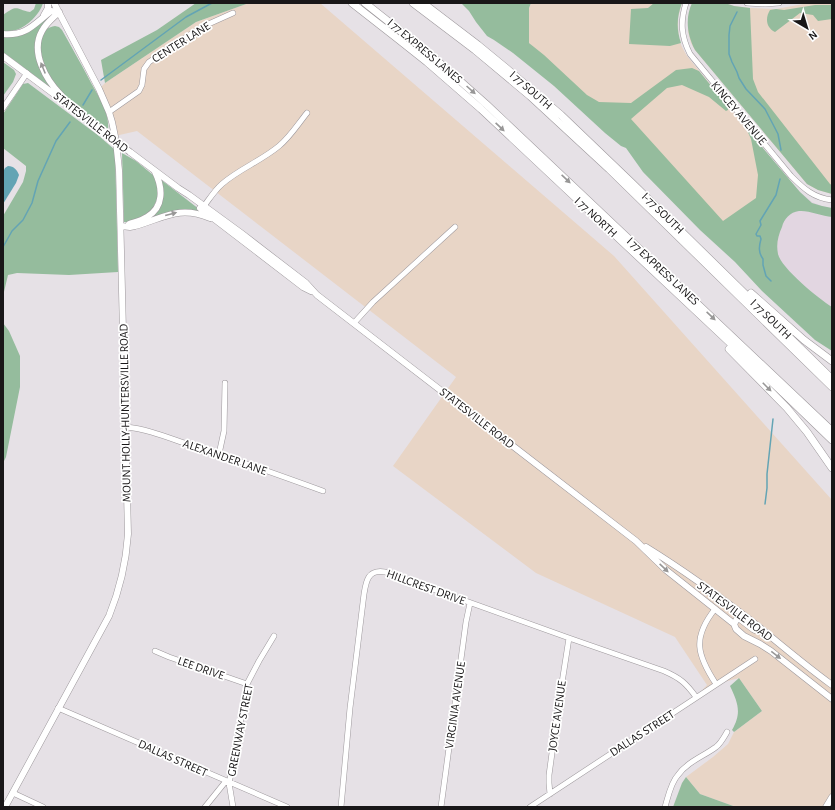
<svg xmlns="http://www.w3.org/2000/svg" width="835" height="810" viewBox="0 0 835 810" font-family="'Alegreya Sans',sans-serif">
	<rect width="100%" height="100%" fill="#e6e1e6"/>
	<path fill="#e8d5c6" d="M249,3H320L614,256L832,500V807H736L700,794L686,777L713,757L728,744L734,732L762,711L739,678L716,684L696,697L707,685L675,637L536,573L393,466L456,377L137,131L115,136L99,89L105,83L196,22Z
		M531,3H682L678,17V28L679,39L682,47L687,56L774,162L761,262L529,43V8Z
		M692,3H725L734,6L750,8L776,9L809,3H832V194L818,190L807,184L695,50L691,43L688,32V19L690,9Z"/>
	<path fill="#e2d6e1" d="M774,162L800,192L812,202L822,206L832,208V331L761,262Z"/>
	<path fill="#95bc9d" d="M36,3H43C40,14 27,27 16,30C12,31 7,31 3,31V15C18,4 15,9 30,12L34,9Z
		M196,3H249L196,22L105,83L101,60L157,30Z
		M461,3H531L529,8V43L544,55L587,95L599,102L631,103L676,70L692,68L699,71L717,93L728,108V110L726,111L709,97L682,85L667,88L631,119L723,221L756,198L758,175L751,139L746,128L800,192L812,203L822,206L832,208V217C822,216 808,210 799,211C790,212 784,219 782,227C778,236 776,244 778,254C781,268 819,299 832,307V351L815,340L762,291L735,262L700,230L643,172L626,148L621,146L605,133L554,86L513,53L494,40L487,36L476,22L469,11Z
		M654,3H682C677,16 676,29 681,43L670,46L629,44L631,9L648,8Z
		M692,3H725L734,6L750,8L753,79L758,92L830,184L832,185V194L818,190L807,184L695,50C687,35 685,18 692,3Z
		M815,5H832V19L818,21L813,15L800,13L775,32C766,28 765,18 770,10L776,9L784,10Z
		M49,14H53L36,48L55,91L3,52V36L16,35Z
		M55,26L59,27L62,30C71,46 80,62 88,77C96,93 110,111 108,129L101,124H98L94,122C83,112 70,102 60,91C49,80 36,52 42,37C45,30 48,27 55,26Z
		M3,62L14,70L16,74L13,82L3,96Z
		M28,83L99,136L115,150L118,272L69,275L17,273L8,275L3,296V216L23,182L26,171V166L3,148V114L23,84Z
		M122,153L136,161L153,175L156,179L159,195L152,210L145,216L129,222H124Z
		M160,179L208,216L198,211L146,219L157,209Z
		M3,323L9,331L20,356V387L6,457L3,463Z
		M739,678L762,711L734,732L732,730C742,713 738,703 730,686Z
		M686,777L700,794L736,807H673L682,783Z"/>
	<path fill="#63a4b4" d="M8,166C14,166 17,170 19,175L16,183L3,204V172L5,168Z"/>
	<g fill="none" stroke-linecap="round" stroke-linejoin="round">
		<path stroke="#63a4b4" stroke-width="1.5" d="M737,12L730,26L729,35V54L732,62L737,72L739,78L746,89L765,109L778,134L781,150
			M101,80L186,17L212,3
			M83,105L92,90
			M3,247L12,231L23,220L32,203L38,181L56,141L70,122
			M771,281L766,276L763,265V259C758,252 759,246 761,239L760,236H757L756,234L761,225L760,221L776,195L780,179
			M765,504L767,488V474L773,419"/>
		<defs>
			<path id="minor" d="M686,3C680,22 681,36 690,54L791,176C804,189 814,198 832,200
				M747,3L765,4L779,3
				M3,108L27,73
				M109,112L139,91L142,85L144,69L149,62L183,39L204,26L233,13
				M204,206C210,198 215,190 222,184C239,169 261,161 279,146C290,137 298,124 307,113
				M354,323L373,302L455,227
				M126,427C148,429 169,438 190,445C235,459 279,475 323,491
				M219,454L224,431L225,383
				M715,609C692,638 697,655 716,684
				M155,651L169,657L247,684
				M58,708L287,807
				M13,793L43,807
				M550,794L549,783V775L559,702L569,638
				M205,807L226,781
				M233,807L229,783L234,760L247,684L259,661L274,636
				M341,807L350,708L364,594C366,581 368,569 385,572L569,638L664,671C680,678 686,683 696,697
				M441,807L466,622L470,603
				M530,807L755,659
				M665,807C668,797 671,782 678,775C687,762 704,756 716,747C721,743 724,737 727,732"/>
			<path id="major" d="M59,12C53,18 46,23 42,31C30,52 46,80 61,95
				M44,15L48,8V3
				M3,34C27,36 34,24 51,11L59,12
				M3,56L102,130
				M130,152L178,188L189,195L241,233L306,283L317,295L636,541L666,570L734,624L736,629L744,636L760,644L771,651L832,699
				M200,208L303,287L311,291
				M129,224C135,222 141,221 147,217C164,207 163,188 155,172
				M121,226L130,227L135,226C164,218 179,205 210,218
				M646,547C685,571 722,598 758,626C782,646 806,666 832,685
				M734,624L737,619H740L753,629L755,630L759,627
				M5,807L109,616C120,589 126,563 128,534L119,170L116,141L112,122L109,112L99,89L54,3
				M826,807L832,797"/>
			<path id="highway" d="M352,3L398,39L427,62L481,109L778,388L832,440
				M365,3L432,56L486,104L832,431
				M413,3L475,50L530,96L556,120L609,169L832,387
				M423,3L478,45L506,68L561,115L633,184L832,379
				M751,293L804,340L832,361
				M729,349L787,408L807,432L832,468"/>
		</defs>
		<use href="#minor" stroke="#9d989c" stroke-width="6"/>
		<use href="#major" stroke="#9d989c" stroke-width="7"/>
		<use href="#highway" stroke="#9d989c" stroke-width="8"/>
		<use href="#minor" stroke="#fff" stroke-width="5"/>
		<use href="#major" stroke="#fff" stroke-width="6"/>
		<use href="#highway" stroke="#fff" stroke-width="7"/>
		<defs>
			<path id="major-bridge" d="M102,130L130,152"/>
		</defs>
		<use href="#major-bridge" stroke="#9d989c" stroke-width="7" stroke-linecap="butt"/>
		<use href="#major-bridge" stroke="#fff" stroke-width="6"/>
	</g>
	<defs><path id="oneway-solid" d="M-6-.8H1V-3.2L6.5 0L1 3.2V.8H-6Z"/></defs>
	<g fill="#989797">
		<use href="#oneway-solid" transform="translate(43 68) rotate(-112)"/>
		<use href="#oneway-solid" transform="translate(471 90) rotate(42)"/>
		<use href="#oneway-solid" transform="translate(500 127) rotate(43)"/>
		<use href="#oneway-solid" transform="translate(566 179) rotate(43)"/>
		<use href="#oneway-solid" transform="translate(171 214) rotate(-15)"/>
		<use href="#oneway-solid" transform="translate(711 316) rotate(43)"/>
		<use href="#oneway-solid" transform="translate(767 387) rotate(45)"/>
		<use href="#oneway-solid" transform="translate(664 568) rotate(43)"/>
		<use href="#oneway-solid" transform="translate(776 655) rotate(38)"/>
	</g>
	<g text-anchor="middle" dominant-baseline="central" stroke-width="3.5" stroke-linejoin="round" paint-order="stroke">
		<g font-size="12" fill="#191718" stroke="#fff">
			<text transform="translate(181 42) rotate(-32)">CENTER LANE</text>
			<text transform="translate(425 51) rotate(40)">I 77 EXPRESS LANES</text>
			<text transform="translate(531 90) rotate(41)">I 77 SOUTH</text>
			<text transform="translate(739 113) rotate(50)">KINCEY AVENUE</text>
			<text transform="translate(91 122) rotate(38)">STATESVILLE ROAD</text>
			<text transform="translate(663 213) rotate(44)">I-77 SOUTH</text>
			<text transform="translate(596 217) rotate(43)">I 77 NORTH</text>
			<text transform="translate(663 271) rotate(43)">I 77 EXPRESS LANES</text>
			<text transform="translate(771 319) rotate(44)">I 77 SOUTH</text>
			<text transform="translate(125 413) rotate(-91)">MOUNT HOLLY-HUNTERSVILLE ROAD</text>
			<text transform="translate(477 418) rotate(38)">STATESVILLE ROAD</text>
			<text transform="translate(225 457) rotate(19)">ALEXANDER LANE</text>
			<text transform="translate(426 587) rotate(20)">HILLCREST DRIVE</text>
			<text transform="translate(735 611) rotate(37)">STATESVILLE ROAD</text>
			<text transform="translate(201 668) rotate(19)">LEE DRIVE</text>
			<text transform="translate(455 705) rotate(-82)">VIRGINIA AVENUE</text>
			<text transform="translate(557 716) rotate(-82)">JOYCE AVENUE</text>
			<text transform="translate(240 730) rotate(-79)">GREENWAY STREET</text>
			<text transform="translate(642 733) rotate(-33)">DALLAS STREET</text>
			<text transform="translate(173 758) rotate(24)">DALLAS STREET</text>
		</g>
	</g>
	<rect width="835" height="810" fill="none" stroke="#191718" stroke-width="8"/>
	<g transform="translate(807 28) rotate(142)" stroke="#ffffff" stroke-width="3" paint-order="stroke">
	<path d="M0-3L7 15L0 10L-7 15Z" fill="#191718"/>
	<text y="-6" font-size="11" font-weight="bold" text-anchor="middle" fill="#191718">N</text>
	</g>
</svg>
